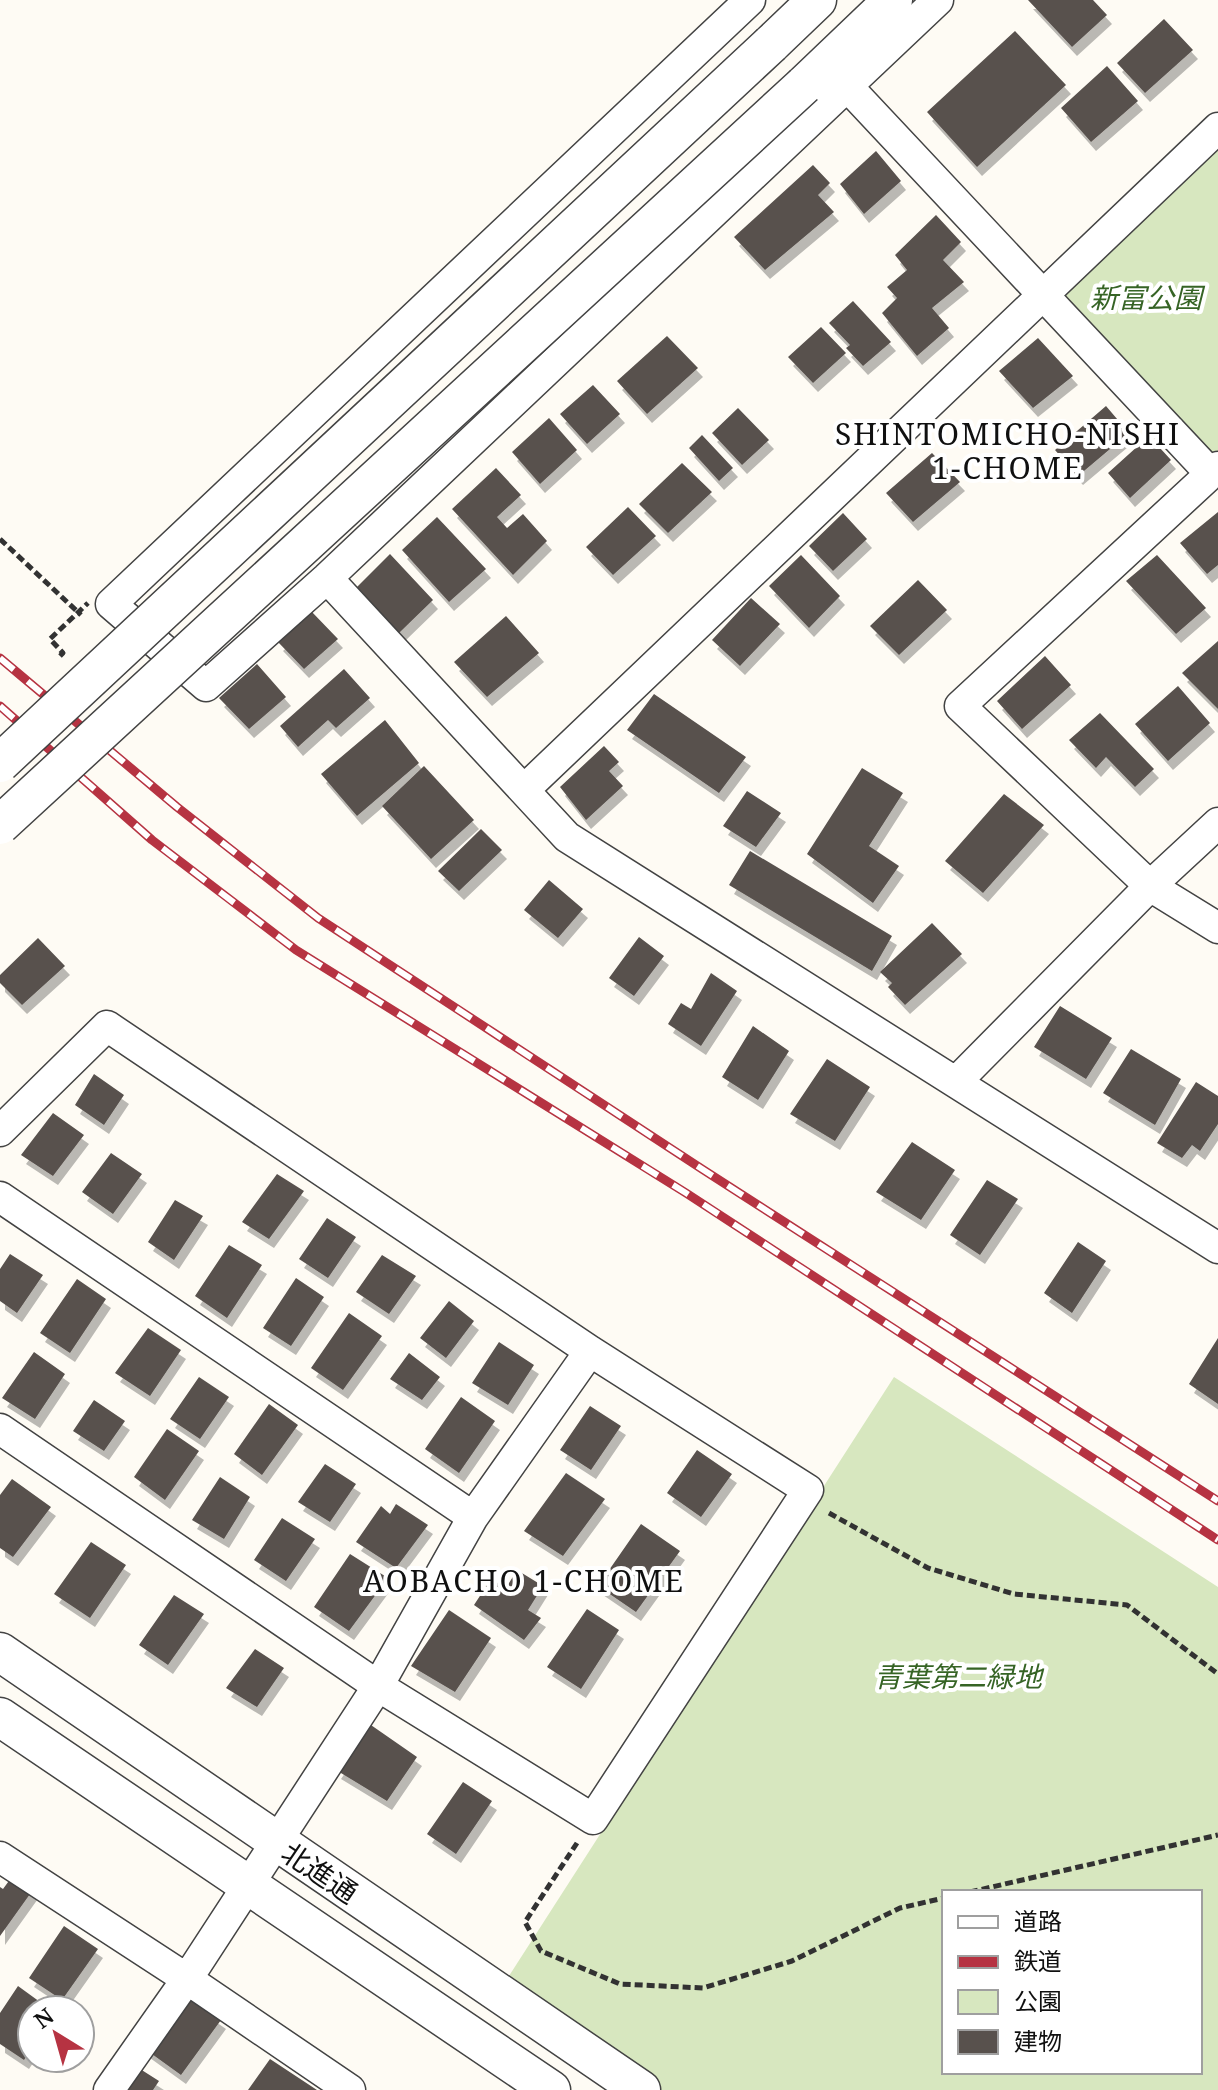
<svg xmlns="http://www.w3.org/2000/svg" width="1218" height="2090" viewBox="0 0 1218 2090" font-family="'Noto Serif','Noto Sans JP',serif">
	<defs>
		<filter id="shadow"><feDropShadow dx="5" dy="9" stdDeviation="0" flood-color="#0004"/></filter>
	</defs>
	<rect width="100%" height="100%" fill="#fefbf4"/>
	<path fill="#d7e7bf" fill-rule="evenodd" d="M1218,128V467L1044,295Z
		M894,1377L1218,1587V2090H641L498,1993ZM944,1892H1200V2072H944Z"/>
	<path fill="#58514d" filter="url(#shadow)" d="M1028,0H1093L1107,15L1072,47Z
		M1164,19L1193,50L1145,93L1117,63Z
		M1015,31L1066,85L977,167L927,112Z
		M1107,66L1138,101L1091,142L1061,108Z
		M876,151L901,181L864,214L840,184Z
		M813,165L830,183L818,195L834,212L765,270L734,237Z
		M936,215L961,242L943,260L964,282L932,308L949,328L917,356L882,313L897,298L887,287L907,270L895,255Z
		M853,301L891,342L863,366L846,348L850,345L829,323Z
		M821,327L846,353L813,383L788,357Z
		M667,336L698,368L647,414L617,381Z
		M1038,338L1073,376L1033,408L999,371Z
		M593,385L620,414L587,444L560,414Z
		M1106,406L1129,433L1078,476L1055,450Z
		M738,408L769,440L742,465L712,433Z
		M549,418L577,450L540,484L512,452Z
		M702,435L733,468L719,481L689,448Z
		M1149,436L1171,460L1130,498L1108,473Z
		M932,453L960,482L913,522L886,493Z
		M682,463L712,492L668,533L639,504Z
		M496,468L521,495L497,517L507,528L523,514L547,541L513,575L452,509Z
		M628,507L656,536L613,575L586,547Z
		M1218,512V565L1207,574L1180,543Z
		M843,513L867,539L833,571L809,546Z
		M437,517L486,569L449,602L402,550Z
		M390,554L433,600L399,633L357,587Z
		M801,555L840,596L809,628L769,586Z
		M1157,555L1206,608L1176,634L1126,581Z
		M918,580L947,610L899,655L870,626Z
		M751,598L780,624L740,666L712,640Z
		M311,611L338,639L304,669L278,642Z
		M506,616L539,653L487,697L454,662Z
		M1218,641V709L1182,673Z
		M1045,656L1071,685L1022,729L997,701Z
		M257,664L286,697L249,729L219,698Z
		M344,669L370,698L336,728L328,720L298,747L280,726Z
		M1178,686L1210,723L1168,761L1135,724Z
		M654,694L746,757L719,793L627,730Z
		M1100,713L1154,769L1135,787L1106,757L1096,768L1069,740Z
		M385,720L419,763L357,816L321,774Z
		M604,746L619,762L609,771L623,786L586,820L560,787Z
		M424,766L474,820L431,859L382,806Z
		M862,768L903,793L869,846L899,866L873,903L807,854Z
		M747,791L781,813L756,847L723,826Z
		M1004,794L1044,825L983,893L945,861Z
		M481,829L502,850L459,891L438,871Z
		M750,851L892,936L872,971L729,885Z
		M549,880L583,909L558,938L524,910Z
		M932,923L962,954L905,1005L888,987L892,983L880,972Z
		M639,937L664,956L634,996L609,978Z
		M38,938L65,966L22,1005L0,983V975Z
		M711,973L737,991L701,1046L668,1024L681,1003L691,1009Z
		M1060,1006L1112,1038L1086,1079L1034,1047Z
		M753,1026L789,1051L758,1100L722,1077Z
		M1131,1049L1181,1079L1155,1125L1103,1093Z
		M827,1059L870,1087L835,1141L790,1114Z
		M94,1074L124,1095L104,1125L75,1105Z
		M1196,1082L1218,1096V1124L1200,1151L1192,1145L1182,1158L1157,1143Z
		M53,1113L84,1135L53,1176L21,1155Z
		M912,1142L955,1170L921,1220L876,1192Z
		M111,1153L142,1174L113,1214L82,1192Z
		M277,1174L304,1191L269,1239L242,1222Z
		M987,1180L1018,1199L980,1255L950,1235Z
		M175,1200L203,1216L174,1260L148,1242Z
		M327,1218L356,1237L328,1278L299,1259Z
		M1078,1242L1106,1261L1072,1313L1044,1293Z
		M229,1245L262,1265L227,1318L195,1296Z
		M10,1254L43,1275L17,1313L0,1301V1269Z
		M382,1255L416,1276L389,1314L356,1292Z
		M296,1278L324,1297L291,1346L263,1328Z
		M77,1279L106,1299L70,1353L40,1333Z
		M449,1301L474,1321L446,1358L420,1338Z
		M349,1313L382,1336L343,1390L311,1368Z
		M148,1328L181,1350L150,1396L115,1373Z
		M1218,1338V1404L1189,1384Z
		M499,1342L534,1365L508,1405L472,1383Z
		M34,1352L65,1374L35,1419L2,1398Z
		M409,1353L440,1377L422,1400L390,1379Z
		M199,1377L229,1397L200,1439L170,1419Z
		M461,1397L495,1421L459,1473L425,1449Z
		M94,1400L125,1421L104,1451L73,1431Z
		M269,1404L298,1425L262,1475L234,1454Z
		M590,1406L621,1426L591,1470L560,1450Z
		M167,1429L199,1451L165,1500L134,1477Z
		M697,1450L732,1474L701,1517L667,1493Z
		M325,1464L356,1484L330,1522L298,1502Z
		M566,1473L605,1499L563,1556L524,1531Z
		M220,1477L250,1497L224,1539L192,1520Z
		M12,1479L51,1507L13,1557L0,1548V1495Z
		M396,1504L428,1525L396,1568L356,1542L381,1506L390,1514Z
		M282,1518L315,1539L286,1581L254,1560Z
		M641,1524L680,1551L636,1612L598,1586Z
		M91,1542L126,1565L90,1618L54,1594Z
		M350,1554L388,1578L349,1631L314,1607Z
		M517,1570L543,1586L528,1610L541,1618L524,1640L474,1605L491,1579L506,1588Z
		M174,1595L204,1614L168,1665L139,1645Z
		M587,1609L619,1630L581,1689L547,1667Z
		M449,1610L491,1638L455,1692L411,1666Z
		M255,1649L284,1668L257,1707L226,1688Z
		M368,1723L417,1757L387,1801L336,1770Z
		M463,1782L492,1801L456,1854L427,1834Z
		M14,1874L35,1887L0,1936V1887L3,1889Z
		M64,1926L98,1949L62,2000L29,1978Z
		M18,1986L51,2010H32V2048L24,2060L0,2044V2013Z
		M185,1995L221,2020L181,2075L145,2049Z
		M270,2059L317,2090H248Z
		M137,2067L159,2081L153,2090H120Z"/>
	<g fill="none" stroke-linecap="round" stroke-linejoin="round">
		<defs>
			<path id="minor" d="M750,0L111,604L206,686L327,578L938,0
				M847,86L1211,474
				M1218,467L960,706L1150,886L1218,928
				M327,578L567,837L1218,1248
				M524,790L1218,128
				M956,1082L1150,886L1218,823
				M0,1131L107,1026L590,1351L808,1490L593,1819L378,1686L0,1429
				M0,1197L473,1517
				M0,1857L187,1979L350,2090
				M109,2090L187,1979L378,1686L473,1517L590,1351"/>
			<path id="tertiary" d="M771,44L817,0
				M804,85L893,0
				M0,1652L641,2090
				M0,1717L551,2090"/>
		</defs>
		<use href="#minor" stroke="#434343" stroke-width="33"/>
		<use href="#tertiary" stroke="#434343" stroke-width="41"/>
		<path stroke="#323232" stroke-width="5" stroke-dasharray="8 4" stroke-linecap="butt" d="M0,539L81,615
			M829,1513L928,1568L1014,1594L1127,1605L1218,1674
			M577,1843L525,1922L541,1951L620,1984L703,1988L792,1961L900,1908L944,1898
			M970,1892L1218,1835"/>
		<use href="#minor" stroke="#fff" stroke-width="30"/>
		<use href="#tertiary" stroke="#fff" stroke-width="38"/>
		<defs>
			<path id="rail" d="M0,658L177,807L318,918L702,1169L1218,1501
				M0,706L152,840L296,950L686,1193L1218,1540"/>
		</defs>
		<use href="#rail" stroke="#b63342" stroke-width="9"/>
		<use href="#rail" stroke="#fff" stroke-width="6" stroke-dasharray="18" stroke-linecap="butt"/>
		<defs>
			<path id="tertiary-bridge" d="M0,763L771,44
				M0,825L804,85"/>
		</defs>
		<use href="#tertiary-bridge" stroke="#434343" stroke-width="41" stroke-linecap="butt"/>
		<path stroke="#323232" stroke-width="5" stroke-dasharray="8 4" stroke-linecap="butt" d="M60,656L63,653L50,639L88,603"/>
		<use href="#tertiary-bridge" stroke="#fff" stroke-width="38"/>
	</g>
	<g text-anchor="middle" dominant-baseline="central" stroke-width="8" stroke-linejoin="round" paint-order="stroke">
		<g font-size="28" font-style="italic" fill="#366425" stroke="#fff">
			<text x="1146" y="297">新富公園</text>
			<text x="958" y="1676">青葉第二緑地</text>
		</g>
		<g font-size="28" fill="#101010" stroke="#fff">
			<text transform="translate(320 1872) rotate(34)">北進通</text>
		</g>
		<g font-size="30" letter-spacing="2" fill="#101010" stroke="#fff">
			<text x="1008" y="433">SHINTOMICHO-NISHI<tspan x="1008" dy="34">1-CHOME</tspan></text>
			<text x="524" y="1580">AOBACHO 1-CHOME</text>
		</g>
	</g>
	<rect x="942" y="1890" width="260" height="184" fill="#ffffff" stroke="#9f9f9f" stroke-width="2"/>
	<rect x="958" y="1916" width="40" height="12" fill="#ffffff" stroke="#9f9f9f" stroke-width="2"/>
	<text x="1014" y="1930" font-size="24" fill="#101010">道路</text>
	<rect x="958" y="1956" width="40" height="12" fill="#b63342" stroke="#9f9f9f" stroke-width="2"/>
	<text x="1014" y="1970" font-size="24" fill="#101010">鉄道</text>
	<rect x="958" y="1990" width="40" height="24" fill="#d7e7bf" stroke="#9f9f9f" stroke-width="2"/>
	<text x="1014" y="2010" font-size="24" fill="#101010">公園</text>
	<rect x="958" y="2030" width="40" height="24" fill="#58514d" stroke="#9f9f9f" stroke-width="2"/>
	<text x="1014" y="2050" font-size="24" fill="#101010">建物</text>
	<g transform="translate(56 2034) rotate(323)"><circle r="38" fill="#ffffff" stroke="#9f9f9f" stroke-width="2"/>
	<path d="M0-6L14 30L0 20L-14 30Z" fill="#b63342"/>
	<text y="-12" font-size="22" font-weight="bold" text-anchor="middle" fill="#101010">N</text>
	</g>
</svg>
